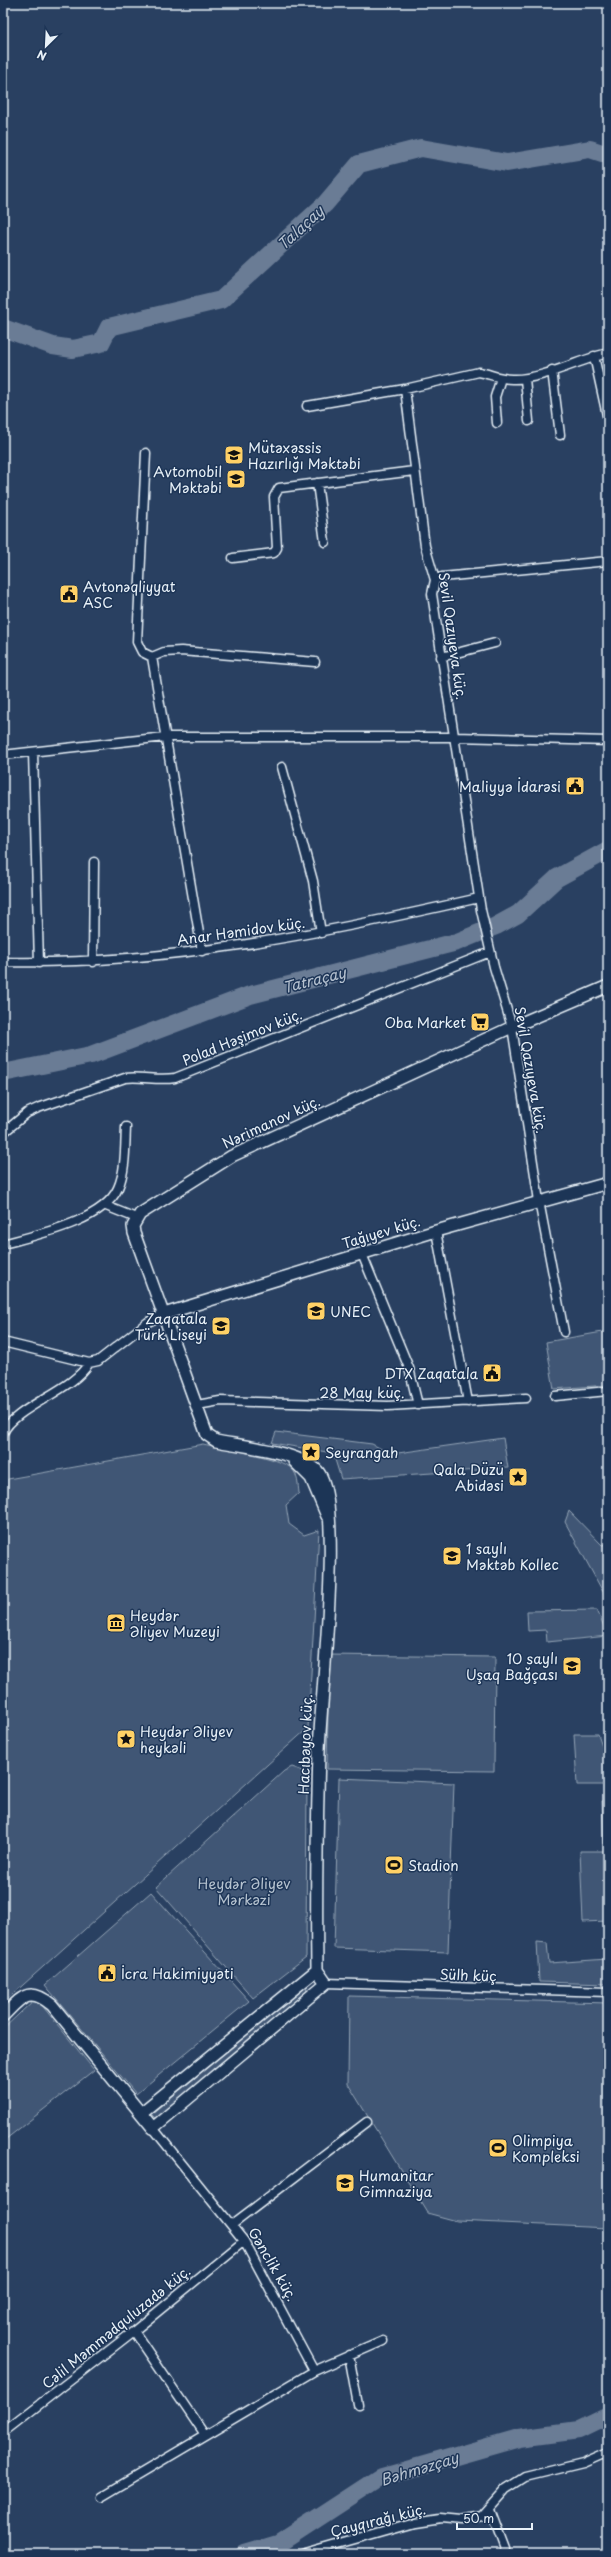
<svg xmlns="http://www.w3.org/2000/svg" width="611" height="2557" viewBox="0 0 611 2557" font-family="'Playpen Sans',sans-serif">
	<rect width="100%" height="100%" fill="#294061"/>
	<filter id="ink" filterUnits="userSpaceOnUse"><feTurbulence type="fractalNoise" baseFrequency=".025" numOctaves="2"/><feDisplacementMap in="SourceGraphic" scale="8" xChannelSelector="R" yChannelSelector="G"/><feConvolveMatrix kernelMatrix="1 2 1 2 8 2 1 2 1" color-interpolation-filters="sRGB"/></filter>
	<g filter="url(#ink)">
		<path fill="#415774" stroke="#94a4b6" d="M608,1331V1385L554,1389L546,1342Z
			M276,1432L372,1444L391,1454L503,1438L508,1468L341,1479L333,1453L272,1443Z
			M203,1444C220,1448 281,1457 292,1469C298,1475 298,1485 299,1493L286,1505L289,1524L304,1535L319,1530L308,1728L3,2003V1520H7L8,1479Z
			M569,1511L602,1545L608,1544V1601L565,1522Z
			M597,1610L608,1636L547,1642L546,1630L528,1631L527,1611Z
			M329,1655L495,1657L494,1771L327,1769Z
			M574,1734H598L605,1754H608V1785H577Z
			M292,1767L303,1771L307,1778L306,1957L253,1998L156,1887L284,1771Z
			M339,1778L454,1783L448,1952L334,1948Z
			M602,1801H608V1921L583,1922L580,1851H604Z
			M151,1892L249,2001L136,2094L45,1985Z
			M537,1942L547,1943L549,1963L608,1959V1984L539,1982Z
			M305,1987L309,1994L155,2118L151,2114Z
			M349,1996L608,2003V2228L457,2221L427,2213L348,2084Z
			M36,1998L94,2070L6,2139L3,2136V2029Z"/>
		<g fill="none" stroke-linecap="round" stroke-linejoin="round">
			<path stroke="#6b7c95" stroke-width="18" d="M3,328L53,346L73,349L101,343L109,327L221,300L325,204L359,164L421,148L507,163L590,149L608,155
				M3,1073L91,1055L250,995L457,942L496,926L518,914L557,878L608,850
				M244,2554L278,2544L379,2478L519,2438L579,2430L608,2416"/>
			<defs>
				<path id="street" d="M594,356L608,420
					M552,370L560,435
					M525,379L529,421
					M405,389L425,546L435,580L432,594L481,910L494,967L512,1027L539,1201L564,1332
					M307,406L405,389L479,372C490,374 500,379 512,379C542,380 578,360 608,353
					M497,423L495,397L501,378
					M146,453L137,642L142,652L152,657L202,951
					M317,483L325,542
					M233,558L274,553L277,548L274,497L279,488L414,471
					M435,580L442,577L608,561
					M152,657L164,652L181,651L315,662
					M441,657L495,643
					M33,752L39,963
					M3,755L165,737H455L608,741
					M282,767L313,881L321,933
					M3,962C165,965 322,934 479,898
					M93,962L94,862
					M3,1133L27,1113L38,1108L125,1078C142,1076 158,1081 175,1078L490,952
					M106,1206L136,1218
					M436,1231L468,1402
					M3,1244C36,1235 104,1221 118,1188C126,1170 125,1146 126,1127
					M362,1254L409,1368L418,1405
					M3,1342L89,1363L98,1361L148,1322L164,1314
					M555,1396L608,1391
					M197,1405L220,1401L388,1406L526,1398
					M3,1433C14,1407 73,1391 89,1363
					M326,1983L608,1992
					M233,2224L367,2122
					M134,2331L204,2434
					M349,2355L358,2405
					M314,2371L383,2341
					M3,2429L5,2431L134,2331L244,2241
					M101,2497L314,2371L244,2241L153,2128
					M490,2509L505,2549
					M302,2554L415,2522L441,2518L462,2520L482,2516L506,2489L525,2477L583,2463L608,2452"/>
				<path id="secondary" d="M164,1314L436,1231L608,1183
					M294,1461L311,1478L327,1516
					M317,1970C316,1897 317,1825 319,1752C320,1701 344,1507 319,1473C304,1452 241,1446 216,1441L207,1435L134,1233L133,1226L140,1214L232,1156L512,1027L608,986
					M3,2016C21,1998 28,1985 52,2005L153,2128L326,1983L317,1970
					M141,2113L317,1970"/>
			</defs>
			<use href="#street" stroke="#e8f1f8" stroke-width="11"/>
			<use href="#secondary" stroke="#e8f1f8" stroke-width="14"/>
			<use href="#street" stroke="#1d3557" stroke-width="8"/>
			<use href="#secondary" stroke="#1d3557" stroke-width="11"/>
		</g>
	</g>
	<defs>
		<symbol id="university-square" viewBox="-11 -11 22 22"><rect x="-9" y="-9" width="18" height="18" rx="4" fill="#ffd166" stroke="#1d3557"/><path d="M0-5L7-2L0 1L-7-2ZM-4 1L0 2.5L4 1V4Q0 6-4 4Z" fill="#111"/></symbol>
		<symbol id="civic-square" viewBox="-11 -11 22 22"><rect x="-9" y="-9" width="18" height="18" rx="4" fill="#ffd166" stroke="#1d3557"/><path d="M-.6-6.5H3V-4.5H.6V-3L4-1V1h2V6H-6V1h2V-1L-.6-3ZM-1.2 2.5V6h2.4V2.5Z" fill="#111"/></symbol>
		<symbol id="supermarket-square" viewBox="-11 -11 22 22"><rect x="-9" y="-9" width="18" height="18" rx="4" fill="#ffd166" stroke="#1d3557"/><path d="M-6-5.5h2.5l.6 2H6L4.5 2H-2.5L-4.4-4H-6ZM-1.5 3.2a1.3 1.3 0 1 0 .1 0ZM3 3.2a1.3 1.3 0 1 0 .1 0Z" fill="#111"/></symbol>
		<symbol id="school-square" viewBox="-11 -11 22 22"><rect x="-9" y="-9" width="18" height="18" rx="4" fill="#ffd166" stroke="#1d3557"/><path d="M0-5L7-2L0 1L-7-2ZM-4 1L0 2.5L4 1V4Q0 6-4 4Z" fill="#111"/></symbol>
		<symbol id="sight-square" viewBox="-11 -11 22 22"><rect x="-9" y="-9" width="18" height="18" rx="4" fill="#ffd166" stroke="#1d3557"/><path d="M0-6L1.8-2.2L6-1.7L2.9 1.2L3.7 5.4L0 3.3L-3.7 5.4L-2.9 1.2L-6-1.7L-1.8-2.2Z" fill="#111"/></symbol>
		<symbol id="museum-square" viewBox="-11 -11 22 22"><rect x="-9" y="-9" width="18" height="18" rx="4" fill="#ffd166" stroke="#1d3557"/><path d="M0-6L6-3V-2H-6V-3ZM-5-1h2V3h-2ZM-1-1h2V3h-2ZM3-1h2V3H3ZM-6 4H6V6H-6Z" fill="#111"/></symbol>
		<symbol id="stadium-square" viewBox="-11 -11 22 22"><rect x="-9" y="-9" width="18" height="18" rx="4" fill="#ffd166" stroke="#1d3557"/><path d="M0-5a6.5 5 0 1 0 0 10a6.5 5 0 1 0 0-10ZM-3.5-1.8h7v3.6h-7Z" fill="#111"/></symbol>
	</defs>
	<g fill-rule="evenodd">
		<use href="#university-square" x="223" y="444" width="22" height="22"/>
		<use href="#university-square" x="225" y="468" width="22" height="22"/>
		<use href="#civic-square" x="58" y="583" width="22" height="22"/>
		<use href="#civic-square" x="564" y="775" width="22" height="22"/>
		<use href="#supermarket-square" x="469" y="1011" width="22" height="22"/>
		<use href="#university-square" x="305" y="1300" width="22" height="22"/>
		<use href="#school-square" x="210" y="1315" width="22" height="22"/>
		<use href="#civic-square" x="481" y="1362" width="22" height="22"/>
		<use href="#sight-square" x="300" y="1441" width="22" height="22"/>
		<use href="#sight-square" x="507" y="1466" width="22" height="22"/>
		<use href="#school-square" x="441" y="1545" width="22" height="22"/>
		<use href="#museum-square" x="105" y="1612" width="22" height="22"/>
		<use href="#school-square" x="561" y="1655" width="22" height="22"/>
		<use href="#sight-square" x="115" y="1728" width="22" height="22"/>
		<use href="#stadium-square" x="383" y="1854" width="22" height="22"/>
		<use href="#civic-square" x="96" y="1962" width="22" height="22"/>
		<use href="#stadium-square" x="487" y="2137" width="22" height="22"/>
		<use href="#school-square" x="334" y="2172" width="22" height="22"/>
	</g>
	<g text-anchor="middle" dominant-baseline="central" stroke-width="3" stroke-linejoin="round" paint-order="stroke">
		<g font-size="14" fill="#e8f1f8" stroke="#1d3557" text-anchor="start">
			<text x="248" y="447">Mütəxəssis<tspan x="248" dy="16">Hazırlığı Məktəbi</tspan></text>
			<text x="222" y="471" text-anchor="end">Avtomobil<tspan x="222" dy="16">Məktəbi</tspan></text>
			<text x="83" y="586">Avtonəqliyyat<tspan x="83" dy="16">ASC</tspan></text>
			<text x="561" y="786" text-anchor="end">Maliyyə İdarəsi</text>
			<text x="466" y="1022" text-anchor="end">Oba Market</text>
			<text x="330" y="1311">UNEC</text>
			<text x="207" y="1318" text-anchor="end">Zaqatala<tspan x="207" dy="16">Türk Liseyi</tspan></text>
			<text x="478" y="1373" text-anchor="end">DTX Zaqatala</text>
			<text x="325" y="1452">Seyrangah</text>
			<text x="504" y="1469" text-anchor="end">Qala Düzü<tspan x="504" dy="16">Abidəsi</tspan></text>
			<text x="466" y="1548">1 saylı<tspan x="466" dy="16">Məktəb Kollec</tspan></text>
			<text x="130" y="1615">Heydər<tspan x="130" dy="16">Əliyev Muzeyi</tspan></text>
			<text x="558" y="1658" text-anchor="end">10 saylı<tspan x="558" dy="16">Uşaq Bağçası</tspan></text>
			<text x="140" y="1731">Heydər Əliyev<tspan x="140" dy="16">heykəli</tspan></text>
			<text x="408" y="1865">Stadion</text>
			<text x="121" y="1973">İcra Hakimiyyəti</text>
			<text x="512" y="2140">Olimpiya<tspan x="512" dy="16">Kompleksi</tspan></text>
			<text x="359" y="2175">Humanitar<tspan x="359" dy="16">Gimnaziya</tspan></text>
		</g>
		<g font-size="14" fill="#e8f1f8" stroke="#1d3557">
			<text transform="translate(453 636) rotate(82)">Sevil Qazıyeva küç.</text>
			<text transform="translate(241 931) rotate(-8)">Anar Həmidov küç.</text>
			<text transform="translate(242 1037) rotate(-22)">Polad Həşimov küç.</text>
			<text transform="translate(531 1070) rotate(80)">Sevil Qazıyeva küç.</text>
			<text transform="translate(271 1122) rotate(-25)">Nərimanov küç.</text>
			<text transform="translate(381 1232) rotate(-17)">Tağıyev küç.</text>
			<text x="362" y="1392">28 May küç.</text>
			<text transform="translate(305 1744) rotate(-88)">Hacıbəyov küç.</text>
			<text transform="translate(468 1975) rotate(2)">Sülh küç</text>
			<text transform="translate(273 2264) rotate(60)">Gənclik küç.</text>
			<text transform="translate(116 2327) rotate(-39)">Cəlil Məmmədquluzadə küç.</text>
			<text transform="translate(378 2520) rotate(-14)">Çayqırağı küç.</text>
		</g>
		<g font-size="14" fill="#b6c3d0" stroke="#1d3557">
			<text x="244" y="1883">Heydər Əliyev<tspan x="244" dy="16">Mərkəzi</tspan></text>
		</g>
		<g font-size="15" font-style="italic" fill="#b6c2d0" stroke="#1d3557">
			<text transform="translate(300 227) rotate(-43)">Talaçay</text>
			<text transform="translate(314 979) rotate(-14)">Tatraçay</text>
			<text transform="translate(419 2468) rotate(-17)">Bəhməzçay</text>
		</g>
	</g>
	<rect width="611" height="2557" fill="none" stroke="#1d3557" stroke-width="16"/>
	<rect x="8" y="8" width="595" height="2541" fill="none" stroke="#e8f1f8" stroke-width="1.5" filter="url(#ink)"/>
	<g transform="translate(46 46) rotate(204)" stroke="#1d3557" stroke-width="3" paint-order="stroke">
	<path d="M0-3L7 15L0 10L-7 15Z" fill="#e8f1f8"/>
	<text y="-6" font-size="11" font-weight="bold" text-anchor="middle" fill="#e8f1f8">N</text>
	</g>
	<path d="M457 2523v6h75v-6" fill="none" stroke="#e8f1f8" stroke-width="2"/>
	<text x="463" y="2523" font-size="12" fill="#e8f1f8" stroke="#1d3557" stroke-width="3" paint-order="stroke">50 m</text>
</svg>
